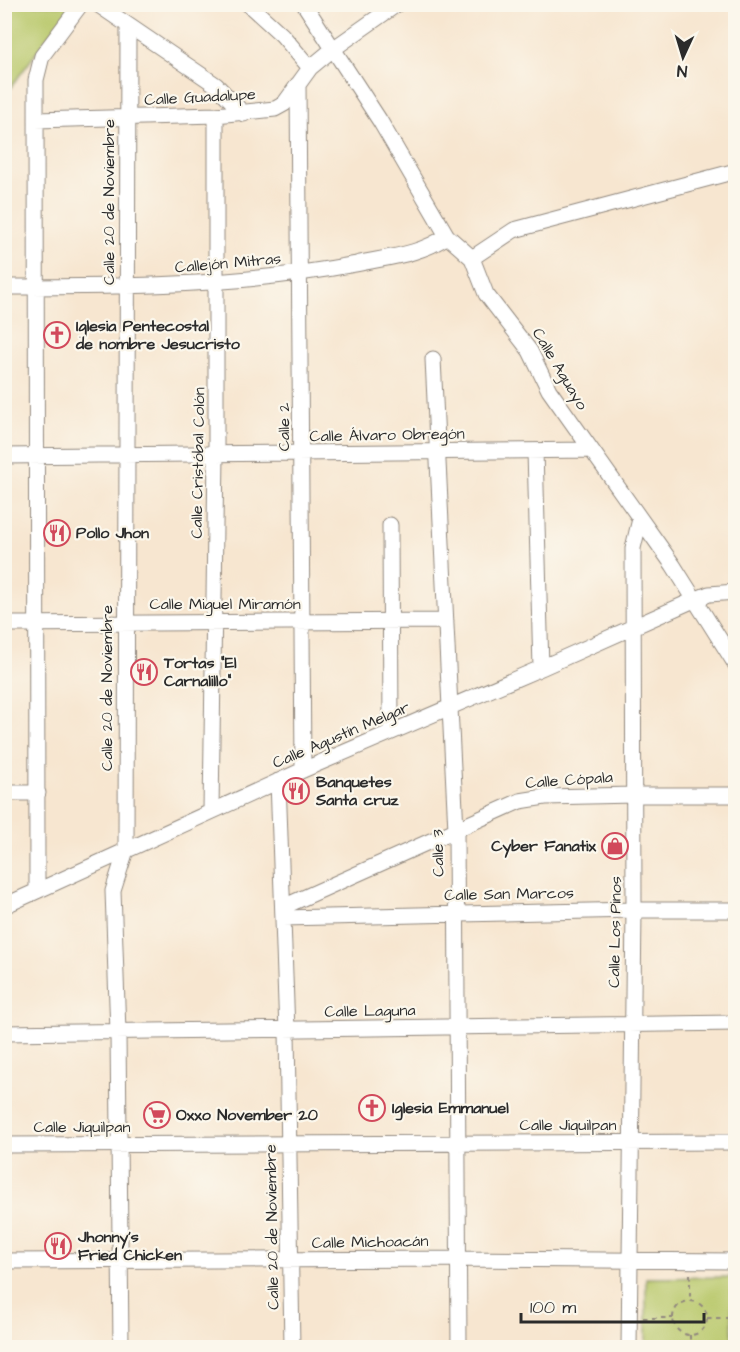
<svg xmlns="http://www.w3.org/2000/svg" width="740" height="1352" viewBox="0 0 740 1352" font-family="'Architects Daughter',sans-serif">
	<rect width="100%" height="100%" fill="#fbf7ec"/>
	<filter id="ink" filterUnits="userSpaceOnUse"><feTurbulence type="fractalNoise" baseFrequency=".0167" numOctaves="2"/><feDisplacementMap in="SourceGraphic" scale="12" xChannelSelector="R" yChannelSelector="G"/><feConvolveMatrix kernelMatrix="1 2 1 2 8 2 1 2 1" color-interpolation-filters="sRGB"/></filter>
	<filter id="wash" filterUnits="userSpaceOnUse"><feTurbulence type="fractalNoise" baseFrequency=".008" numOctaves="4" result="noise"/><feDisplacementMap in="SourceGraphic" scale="24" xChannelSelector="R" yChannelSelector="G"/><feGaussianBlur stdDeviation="1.35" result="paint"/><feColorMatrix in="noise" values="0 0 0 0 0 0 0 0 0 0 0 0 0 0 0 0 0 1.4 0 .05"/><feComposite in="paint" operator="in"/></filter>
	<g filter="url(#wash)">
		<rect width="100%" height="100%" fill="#f7e6d0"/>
		<path fill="#b8c769" stroke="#72794a" stroke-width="1.5" d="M5,5H72L5,95Z
			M732,1277V1347H646V1278Z"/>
	</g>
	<g filter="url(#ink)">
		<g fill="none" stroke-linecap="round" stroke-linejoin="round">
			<defs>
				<path id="minor" d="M97,4L216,85L244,114
					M248,4L282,35L310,68
					M304,4L380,121L447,236L472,258L486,294L530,351L549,390L673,565L736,665
					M298,84L303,770
					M36,120L216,115L275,109L284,104L310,68L333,49L397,4
					M472,258L514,230L736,171
					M4,287C123,287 240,286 356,264C388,257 420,255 447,236
					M433,359L456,830L459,1348
					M535,451L541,668
					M4,456L590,450
					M390,525L391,732
					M4,624L446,621
					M278,781L287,1031L292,1348
					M4,793H38
					M211,811L216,454V115
					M37,891L36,80L42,56L81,4
					M4,906L303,770L541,668L694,600L709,594L736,592
					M283,907L520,801L545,797L634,795H736
					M283,918L634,910H736
					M4,1033L736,1023
					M4,1145L736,1142
					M4,1261L460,1259L736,1261
					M121,1348L118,1032L113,891L126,850L128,26
					M629,1348L634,910L633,548L640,519"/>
			</defs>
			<use href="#minor" stroke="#91887e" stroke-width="17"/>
			<path stroke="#91887e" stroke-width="2" stroke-dasharray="4.5 4.5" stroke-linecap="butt" d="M690,1274V1301
				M673 1318a17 17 0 1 1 34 0a17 17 0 1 1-34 0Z
				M643,1318H673
				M707,1318H736
				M690,1335V1348"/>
			<use href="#minor" stroke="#fff" stroke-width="15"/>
		</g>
	</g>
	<defs>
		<symbol id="church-ring" viewBox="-11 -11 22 22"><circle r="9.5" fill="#fbf7ec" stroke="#d1495b" stroke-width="1.5"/><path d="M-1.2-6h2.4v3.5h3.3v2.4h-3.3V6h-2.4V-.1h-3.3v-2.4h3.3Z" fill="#d1495b"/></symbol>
		<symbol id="restaurant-ring" viewBox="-11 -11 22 22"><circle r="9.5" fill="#fbf7ec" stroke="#d1495b" stroke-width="1.5"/><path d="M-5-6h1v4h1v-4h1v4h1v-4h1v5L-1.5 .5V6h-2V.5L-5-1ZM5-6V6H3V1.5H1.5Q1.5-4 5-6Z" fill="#d1495b"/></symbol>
		<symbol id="shop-ring" viewBox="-11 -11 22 22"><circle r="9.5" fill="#fbf7ec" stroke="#d1495b" stroke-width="1.5"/><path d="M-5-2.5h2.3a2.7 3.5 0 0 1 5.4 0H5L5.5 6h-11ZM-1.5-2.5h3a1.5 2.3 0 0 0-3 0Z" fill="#d1495b"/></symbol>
		<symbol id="supermarket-ring" viewBox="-11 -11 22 22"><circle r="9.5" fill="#fbf7ec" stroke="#d1495b" stroke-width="1.5"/><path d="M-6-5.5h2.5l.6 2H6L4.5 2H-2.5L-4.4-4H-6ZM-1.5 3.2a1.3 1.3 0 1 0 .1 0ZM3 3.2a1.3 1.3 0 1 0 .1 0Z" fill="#d1495b"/></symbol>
	</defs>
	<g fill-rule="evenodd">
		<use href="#church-ring" x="42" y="320" width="30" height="30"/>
		<use href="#restaurant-ring" x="42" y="518" width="30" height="30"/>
		<use href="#restaurant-ring" x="129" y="657" width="30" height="30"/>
		<use href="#restaurant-ring" x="281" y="776" width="30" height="30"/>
		<use href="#shop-ring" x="600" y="831" width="30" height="30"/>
		<use href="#church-ring" x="357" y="1093" width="30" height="30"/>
		<use href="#supermarket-ring" x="142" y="1100" width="30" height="30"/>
		<use href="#restaurant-ring" x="43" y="1231" width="30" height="30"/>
	</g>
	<g text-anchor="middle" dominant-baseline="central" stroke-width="4.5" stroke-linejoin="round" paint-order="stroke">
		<g font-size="16" fill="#2b2b2b" stroke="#fbf7ec">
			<text transform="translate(200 97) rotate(-3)">Calle Guadalupe</text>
			<text transform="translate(109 202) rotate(-90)">Calle 20 de Noviembre</text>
			<text transform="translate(228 263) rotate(-5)">Callejón Mitras</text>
			<text transform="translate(560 369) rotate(59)">Calle Aguayo</text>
			<text transform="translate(284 427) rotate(-90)">Calle 2</text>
			<text transform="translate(387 435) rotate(-1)">Calle Álvaro Obregón</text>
			<text transform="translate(198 463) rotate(-89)">Calle Cristóbal Colón</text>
			<text x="225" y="604">Calle Miguel Miramón</text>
			<text transform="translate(107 688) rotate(-90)">Calle 20 de Noviembre</text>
			<text transform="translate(341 735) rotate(-23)">Calle Agustín Melgar</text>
			<text transform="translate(569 780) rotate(-4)">Calle Cópala</text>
			<text transform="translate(438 853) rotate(-91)">Calle 3</text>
			<text transform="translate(509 894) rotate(-1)">Calle San Marcos</text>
			<text transform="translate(615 932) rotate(-89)">Calle Los Pinos</text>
			<text transform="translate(370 1011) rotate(-1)">Calle Laguna</text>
			<text x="568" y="1125">Calle Jiquilpan</text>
			<text x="82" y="1127">Calle Jiquilpan</text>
			<text transform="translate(272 1227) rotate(-91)">Calle 20 de Noviembre</text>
			<text transform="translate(370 1242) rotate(-1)">Calle Michoacán</text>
		</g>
		<g font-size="16" font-weight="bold" fill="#2b2b2b" stroke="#fbf7ec" text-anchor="start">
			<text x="76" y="326">Iglesia Pentecostal<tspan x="76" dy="18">de nombre Jesucristo</tspan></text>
			<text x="76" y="533">Pollo Jhon</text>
			<text x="164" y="663">Tortas "El<tspan x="164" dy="18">Carnalillo"</tspan></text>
			<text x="316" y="782">Banquetes<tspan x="316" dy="18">Santa cruz</tspan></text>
			<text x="596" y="846" text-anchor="end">Cyber Fanatix</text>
			<text x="392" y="1108">Iglesia Emmanuel</text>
			<text x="176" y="1115">Oxxo November 20</text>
			<text x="78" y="1237">Jhonny's<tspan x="78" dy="18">Fried Chicken</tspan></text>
		</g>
	</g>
	<rect width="740" height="1352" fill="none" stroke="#fbf7ec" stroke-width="24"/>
	<g transform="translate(683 57) rotate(184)" stroke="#fbf7ec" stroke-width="4.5" paint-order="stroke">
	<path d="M0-4.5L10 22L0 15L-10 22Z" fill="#2b2b2b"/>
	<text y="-9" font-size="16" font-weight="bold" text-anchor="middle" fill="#2b2b2b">N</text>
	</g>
	<path d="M521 1313v9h183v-9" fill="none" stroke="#2b2b2b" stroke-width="3"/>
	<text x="530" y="1313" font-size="18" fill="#2b2b2b" stroke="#fbf7ec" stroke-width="4.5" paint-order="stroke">100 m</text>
</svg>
